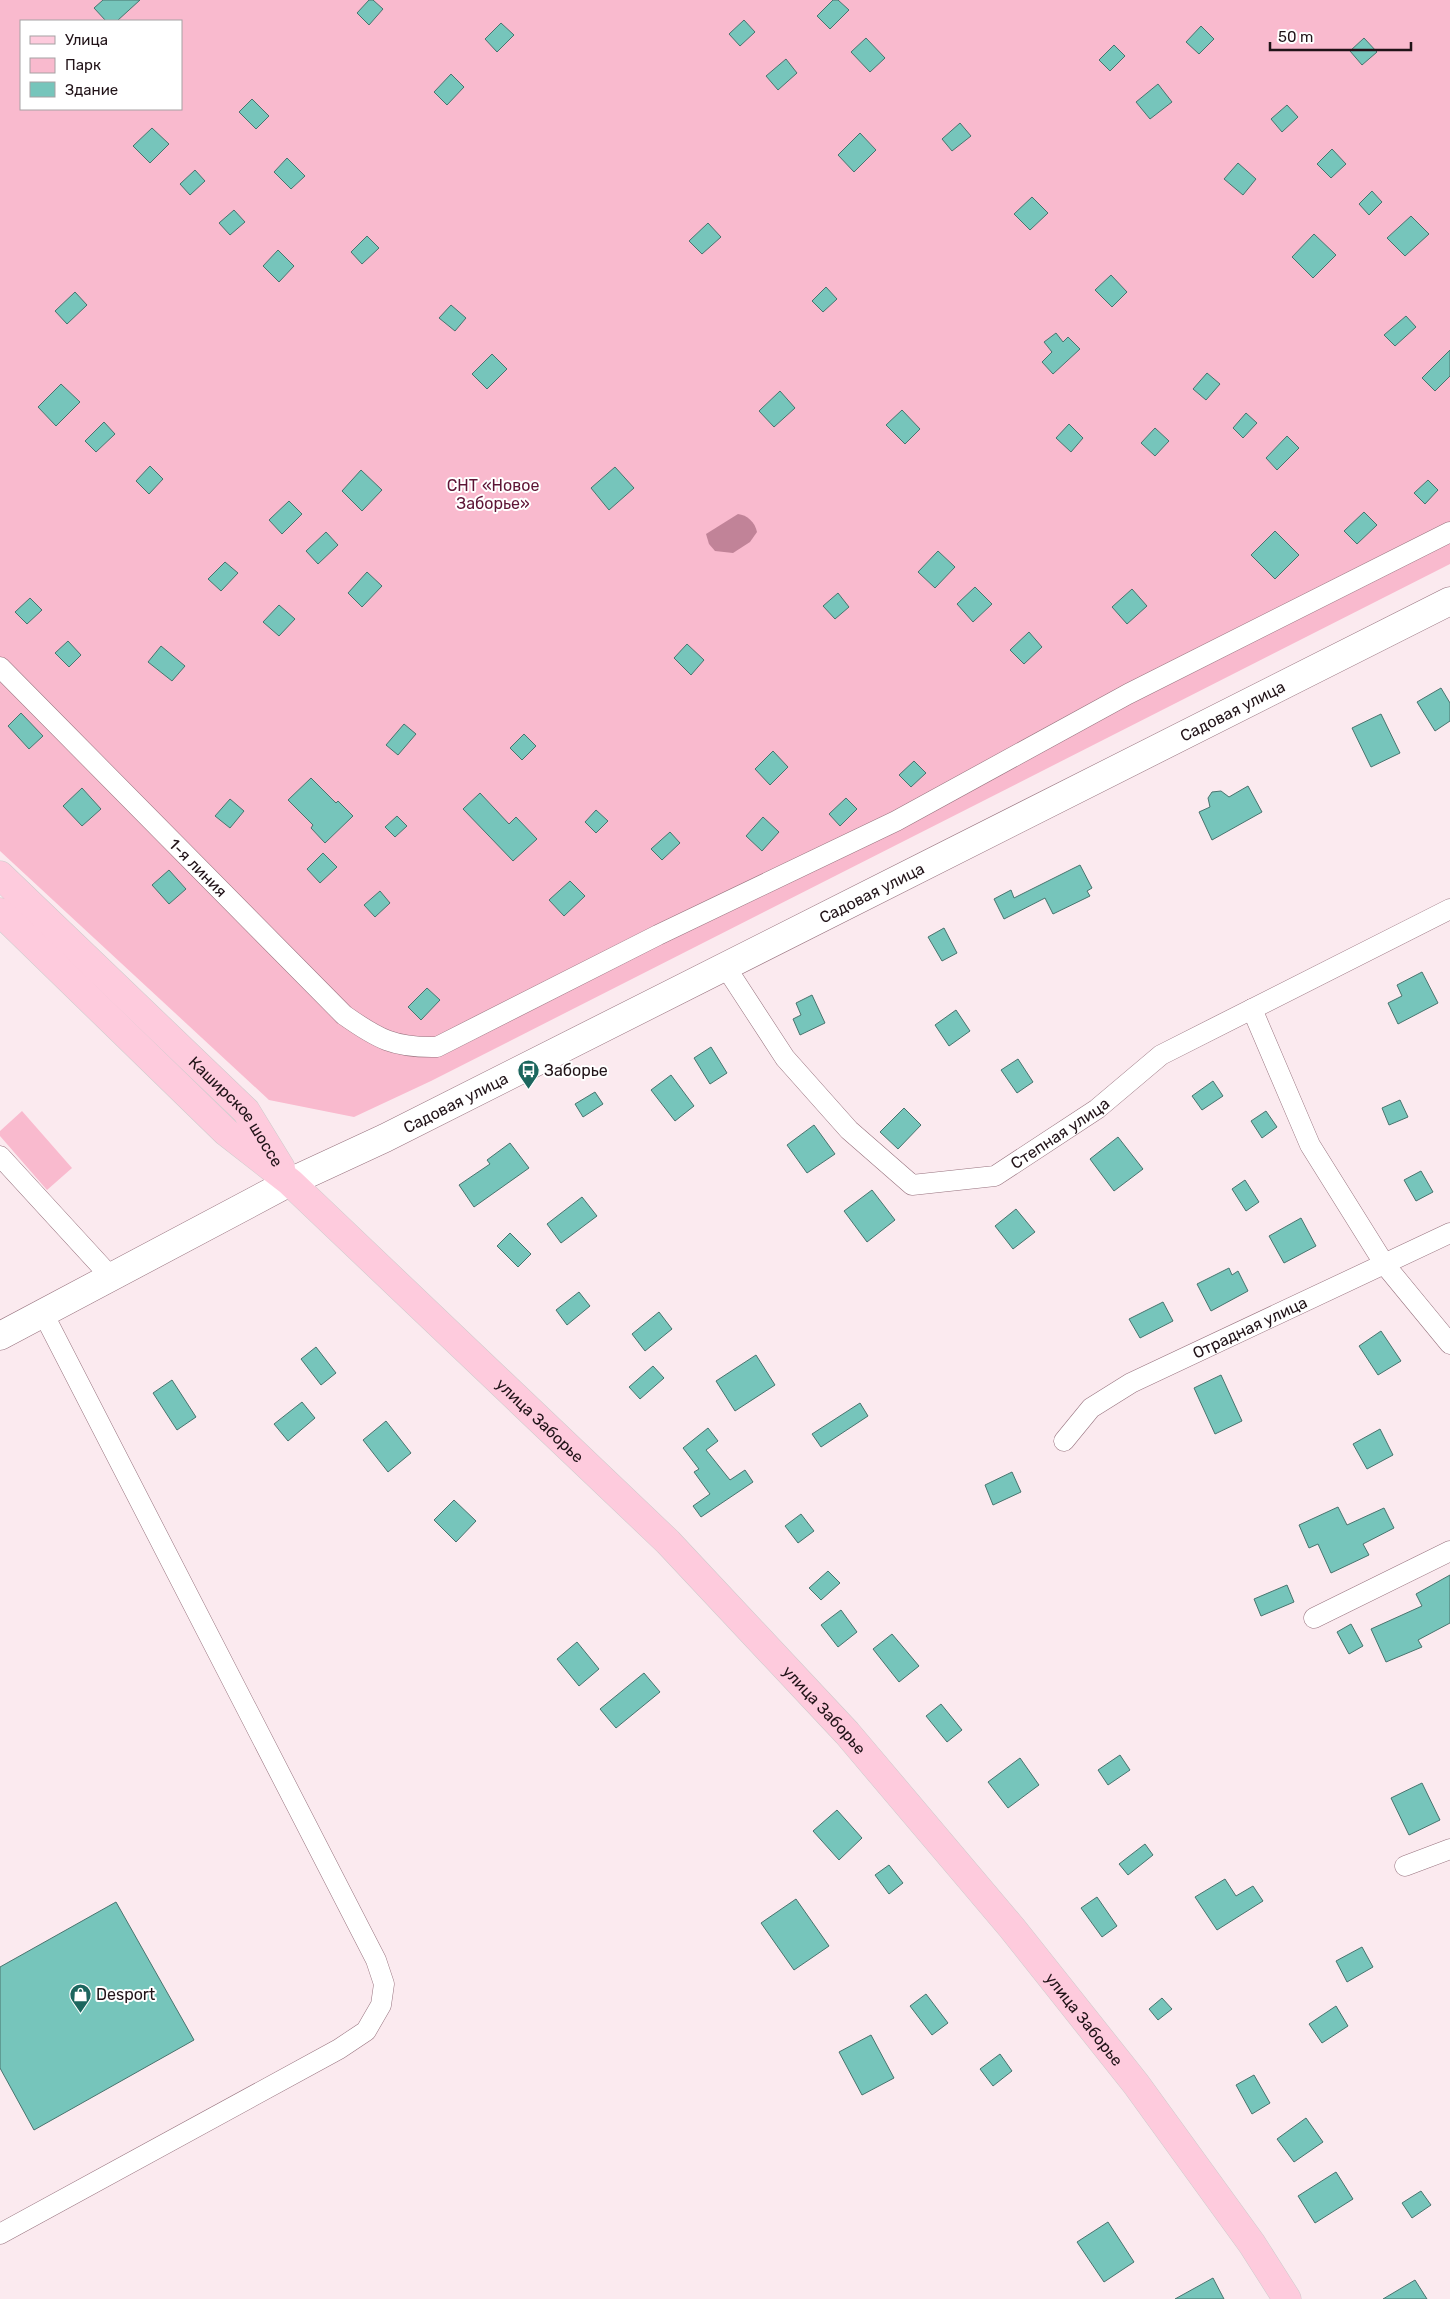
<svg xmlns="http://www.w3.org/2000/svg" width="1450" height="2299" viewBox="0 0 1450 2299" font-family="Rubik,sans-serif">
	<rect width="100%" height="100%" fill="#fbeaef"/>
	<path fill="#f9bace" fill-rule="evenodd" d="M0,0H1450V564L431,1081L354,1117L269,1100L0,851ZM21,21H181V109H21Z
		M22,1111L72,1168L47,1190L0,1136V1131Z"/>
	<path fill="#c18398" d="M738,514C747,515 755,522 757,532L750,542L733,553L715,551L709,544L706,534Z"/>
	<path fill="#76c5bb" stroke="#48746e" d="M103,0H140L117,21H106L94,8Z
		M369,0H373L383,9L369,25L357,13Z
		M833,0H838L849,10L830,29L817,16Z
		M744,20L755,32L740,46L729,34Z
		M501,23L514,35L497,52L485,39Z
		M1201,26L1214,39L1199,54L1186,42Z
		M866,38L885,58L870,72L851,52Z
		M1364,38L1377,52L1362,65L1350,51Z
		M1114,45L1125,56L1110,71L1099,60Z
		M786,59L797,73L778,90L766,76Z
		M451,74L464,87L447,105L434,92Z
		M1158,84L1172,102L1150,119L1136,102Z
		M252,99L269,116L256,129L239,112Z
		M1287,105L1298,117L1282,132L1271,119Z
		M960,123L971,136L952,151L942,139Z
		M152,128L169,144L150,163L133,146Z
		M860,133L876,150L854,172L838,155Z
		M1332,149L1346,164L1331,178L1317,164Z
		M287,158L305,176L291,189L274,172Z
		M1238,163L1256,179L1243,195L1224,179Z
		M195,170L205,181L190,195L180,184Z
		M1372,191L1382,202L1369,215L1359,204Z
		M1032,197L1048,213L1030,230L1014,214Z
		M234,210L245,222L230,235L219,223Z
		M1411,216L1429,234L1405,256L1387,238Z
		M708,223L721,237L702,254L689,241Z
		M1314,234L1336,255L1313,278L1292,257Z
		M367,236L379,248L362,264L351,252Z
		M278,250L294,266L279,282L263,266Z
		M1111,275L1127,292L1112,307L1095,290Z
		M826,287L837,299L823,312L812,301Z
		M75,292L87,305L67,324L55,311Z
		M451,305L466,318L455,331L439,318Z
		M1406,316L1416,327L1395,346L1384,335Z
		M1056,333L1063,342L1068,337L1080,349L1053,374L1042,362L1052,352L1044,342Z
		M1450,350V376L1435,391L1422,378Z
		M492,354L507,369L487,389L472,374Z
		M1207,373L1220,384L1206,400L1193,389Z
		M61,384L80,402L56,426L38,407Z
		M780,391L795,408L774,427L759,411Z
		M902,410L920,429L905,444L886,425Z
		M1246,413L1257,423L1243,438L1233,428Z
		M104,422L115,434L96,452L85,441Z
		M1069,424L1083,438L1071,452L1056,438Z
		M1155,428L1169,441L1155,456L1141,443Z
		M1287,436L1299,448L1277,470L1266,458Z
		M150,466L163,479L149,494L136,481Z
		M615,467L634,488L609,510L591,488Z
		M361,470L382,490L362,511L342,491Z
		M1428,480L1438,490L1425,504L1414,493Z
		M289,501L302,514L282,534L269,520Z
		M1364,512L1377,525L1357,544L1344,531Z
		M1275,531L1299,555L1275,579L1251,555Z
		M326,532L338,545L318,564L306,551Z
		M938,551L955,567L935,588L918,572Z
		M225,562L238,573L221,591L208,579Z
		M367,572L382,586L362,607L348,593Z
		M975,587L992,604L973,622L957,604Z
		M1132,589L1147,606L1127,624L1112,607Z
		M838,593L849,607L835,619L823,606Z
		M30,598L42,610L27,624L15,612Z
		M279,605L295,619L279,636L263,622Z
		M1029,632L1042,647L1024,664L1010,650Z
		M68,641L81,655L69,667L55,653Z
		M687,644L704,660L691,675L674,658Z
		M161,646L185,666L172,681L148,662Z
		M1441,688L1450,703V721L1435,731L1417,702Z
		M21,713L43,736L29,749L8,726Z
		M1381,714L1400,753L1371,767L1352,728Z
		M404,724L416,734L398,755L386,745Z
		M524,734L536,746L522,760L510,748Z
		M773,751L788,767L770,785L755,769Z
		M914,761L926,773L911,787L899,775Z
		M311,778L336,803L338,801L353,816L325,843L311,828L313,825L288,800Z
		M1248,786L1262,812L1212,840L1199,812L1210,807L1208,798L1212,792L1221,791L1229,797Z
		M82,788L101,809L82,826L63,806Z
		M480,793L509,824L516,817L537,839L513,861L463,809Z
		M846,798L857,809L840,826L829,814Z
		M230,799L244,811L230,828L215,816Z
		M596,810L608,821L596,833L585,822Z
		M397,816L407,826L395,837L385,827Z
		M763,817L779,832L762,851L746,836Z
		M670,832L680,843L662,860L651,849Z
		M323,853L337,867L320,883L307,869Z
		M1080,865L1092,888L1087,891L1090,896L1053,914L1045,898L1004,919L994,899L1011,890L1014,898Z
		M169,870L186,889L169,904L152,885Z
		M570,881L585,896L564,916L549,900Z
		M380,891L390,903L375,917L364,905Z
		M944,928L957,953L942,961L928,937Z
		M1422,972L1438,1003L1398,1024L1388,1003L1402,996L1397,985Z
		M427,988L440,1000L421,1020L408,1007Z
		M812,995L825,1023L800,1035L793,1019L801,1015L796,1003Z
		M956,1010L970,1031L949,1046L935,1025Z
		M711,1047L727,1073L710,1084L694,1058Z
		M1018,1059L1033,1082L1017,1093L1001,1070Z
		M671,1075L694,1106L675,1121L651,1090Z
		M1213,1081L1223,1096L1202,1110L1192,1096Z
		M595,1092L603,1104L583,1117L575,1104Z
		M1400,1100L1408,1117L1389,1125L1382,1108Z
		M904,1108L921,1125L898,1149L880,1132Z
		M1266,1111L1277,1127L1262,1138L1251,1121Z
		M814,1125L835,1154L807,1173L787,1145Z
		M1118,1137L1143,1169L1114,1191L1090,1159Z
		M510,1143L529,1168L474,1207L459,1185L490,1164L487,1160Z
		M1421,1171L1433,1192L1416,1201L1404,1180Z
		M1245,1180L1259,1202L1246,1211L1232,1189Z
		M872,1190L895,1220L867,1242L844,1211Z
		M582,1197L597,1216L561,1243L547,1224Z
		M1016,1209L1035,1232L1013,1249L995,1226Z
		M1301,1218L1316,1246L1284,1263L1269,1236Z
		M510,1233L531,1254L518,1267L497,1246Z
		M1229,1268L1232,1275L1238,1271L1248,1291L1211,1311L1197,1284Z
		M579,1292L590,1306L567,1325L556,1310Z
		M1163,1302L1173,1321L1140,1338L1129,1319Z
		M659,1312L672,1329L645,1351L632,1334Z
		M1381,1331L1401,1361L1378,1375L1359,1346Z
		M316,1347L336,1373L321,1385L301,1359Z
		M756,1355L775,1385L735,1411L716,1381Z
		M653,1366L664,1378L640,1399L629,1387Z
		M1221,1375L1242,1421L1215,1434L1194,1388Z
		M172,1380L196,1417L177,1430L153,1393Z
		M302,1402L315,1418L288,1441L274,1424Z
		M860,1403L868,1416L821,1447L812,1434Z
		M386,1421L411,1453L388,1472L363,1440Z
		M708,1428L718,1441L706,1450L730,1480L745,1470L753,1482L701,1517L693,1506L710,1494L694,1472L699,1469L683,1448Z
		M1380,1429L1393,1455L1367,1469L1353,1444Z
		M1012,1472L1021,1492L993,1505L985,1485Z
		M454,1500L476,1521L456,1542L434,1520Z
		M1338,1507L1347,1525L1384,1508L1394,1528L1363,1544L1369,1555L1331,1573L1318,1544L1309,1548L1299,1525Z
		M801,1514L814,1531L798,1543L785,1526Z
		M828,1571L840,1583L821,1600L809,1588Z
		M1450,1575V1623L1418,1640L1422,1647L1386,1662L1371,1629L1422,1606L1416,1594Z
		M1287,1585L1294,1602L1261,1616L1254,1599Z
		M841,1610L857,1632L838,1647L821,1625Z
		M1351,1624L1363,1646L1349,1654L1337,1632Z
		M892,1634L919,1666L899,1682L873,1649Z
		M577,1642L599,1669L579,1686L557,1659Z
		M644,1673L660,1692L616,1728L600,1709Z
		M941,1704L962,1730L947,1742L926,1716Z
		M1120,1755L1130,1770L1108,1785L1098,1770Z
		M1020,1758L1039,1785L1008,1808L988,1782Z
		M1422,1783L1440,1820L1409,1835L1391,1798Z
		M837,1810L862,1838L839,1860L813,1831Z
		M1145,1844L1153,1855L1128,1875L1119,1864Z
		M889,1865L903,1883L889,1894L875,1875Z
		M1225,1879L1236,1896L1253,1886L1263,1901L1217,1930L1195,1897Z
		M1097,1897L1117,1926L1102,1937L1081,1908Z
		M796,1899L829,1946L794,1970L761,1923Z
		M116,1902L194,2040L34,2130L0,2068V1967Z
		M1362,1947L1373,1967L1347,1982L1336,1961Z
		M926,1994L948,2023L932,2035L910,2006Z
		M1162,1998L1172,2009L1158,2020L1149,2009Z
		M1336,2006L1348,2026L1322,2043L1309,2024Z
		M871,2035L894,2078L862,2095L839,2052Z
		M1000,2054L1012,2071L993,2086L980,2069Z
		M1254,2075L1270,2103L1252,2114L1236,2085Z
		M1306,2118L1323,2142L1294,2162L1277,2139Z
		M1336,2172L1353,2199L1315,2223L1298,2196Z
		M1421,2191L1431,2205L1412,2218L1402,2203Z
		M1108,2222L1134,2262L1104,2282L1077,2242Z
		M1213,2278L1224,2299H1175Z
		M1415,2280L1427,2299H1383Z"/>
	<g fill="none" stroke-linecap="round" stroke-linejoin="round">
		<defs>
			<g id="street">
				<path id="s1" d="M0,667L344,1015C378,1039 394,1048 437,1047L658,935L896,821L1128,694L1450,532"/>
				<path id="s2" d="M725,966L785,1058L849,1130L912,1185L995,1176L1097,1109L1161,1055L1450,909"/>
				<path d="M1252,1009L1310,1145L1385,1265L1450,1344"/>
				<path d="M0,1156L111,1277"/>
				<path id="s3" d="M1064,1441L1091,1408L1131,1383L1450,1233"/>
				<path d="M1314,1618L1450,1551"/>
				<path d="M1405,1866L1450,1849"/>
				<path d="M0,2234L339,2049L366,2031L381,2005L384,1984L376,1960L43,1313"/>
			</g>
			<g id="secondary">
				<path id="s4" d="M0,1336L290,1182L385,1138L1450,601"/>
			</g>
			<g id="primary">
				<path id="s5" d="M0,875L246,1111L281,1168"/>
				<path id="s6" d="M0,912L226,1132L290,1182L668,1542L847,1733L1012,1928L1136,2084L1252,2244L1287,2299"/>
			</g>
		</defs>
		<use href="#street" stroke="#97727e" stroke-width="21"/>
		<use href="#secondary" stroke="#97727e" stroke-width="29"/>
		<use href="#primary" stroke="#cecbcc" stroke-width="29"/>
		<use href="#street" stroke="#fff" stroke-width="20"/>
		<use href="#secondary" stroke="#fff" stroke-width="28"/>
		<use href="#primary" stroke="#fecbdd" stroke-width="28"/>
	</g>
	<defs>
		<symbol id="bus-pin" viewBox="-11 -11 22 30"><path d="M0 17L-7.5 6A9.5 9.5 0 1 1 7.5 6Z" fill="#1c665e" stroke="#fff"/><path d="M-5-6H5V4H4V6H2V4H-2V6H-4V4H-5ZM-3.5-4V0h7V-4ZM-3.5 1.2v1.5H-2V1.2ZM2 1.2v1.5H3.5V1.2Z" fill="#fff"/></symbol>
		<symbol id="shop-pin" viewBox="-11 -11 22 30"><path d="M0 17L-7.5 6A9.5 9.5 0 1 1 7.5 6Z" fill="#1c665e" stroke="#fff"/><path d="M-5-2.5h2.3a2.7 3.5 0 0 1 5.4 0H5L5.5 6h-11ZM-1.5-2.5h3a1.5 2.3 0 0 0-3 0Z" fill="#fff"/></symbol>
	</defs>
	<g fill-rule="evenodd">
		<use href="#bus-pin" x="516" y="1058" width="25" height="34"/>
		<use href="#shop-pin" x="68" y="1982" width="25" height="34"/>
	</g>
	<g text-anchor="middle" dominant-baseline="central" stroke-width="4" stroke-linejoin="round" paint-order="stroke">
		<g font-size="16" fill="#5e1435" stroke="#fff">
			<text x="493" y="485">СНТ «Новое<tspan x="493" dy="18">Заборье»</tspan></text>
		</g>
		<g font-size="16" fill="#211318" stroke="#fff">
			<text stroke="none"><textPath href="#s4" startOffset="1382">Садовая улица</textPath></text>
			<text stroke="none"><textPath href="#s1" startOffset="282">1-я линия</textPath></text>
			<text stroke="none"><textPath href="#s4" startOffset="978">Садовая улица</textPath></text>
			<text stroke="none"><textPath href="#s4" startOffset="512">Садовая улица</textPath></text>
			<text stroke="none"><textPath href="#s5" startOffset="335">Каширское шоссе</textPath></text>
			<text stroke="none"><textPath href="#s2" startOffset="451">Степная улица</textPath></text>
			<text stroke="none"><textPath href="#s3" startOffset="221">Отрадная улица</textPath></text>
			<text stroke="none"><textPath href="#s6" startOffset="742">улица Заборье</textPath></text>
			<text stroke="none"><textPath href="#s6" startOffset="1148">улица Заборье</textPath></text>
			<text stroke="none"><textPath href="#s6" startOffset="1552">улица Заборье</textPath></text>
		</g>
		<g font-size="16" fill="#211318" stroke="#fff" text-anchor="start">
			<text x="544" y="1070">Заборье</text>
			<text x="96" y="1994">Desport</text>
		</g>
	</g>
	<rect x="20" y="20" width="162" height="90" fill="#ffffff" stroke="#a6a1a3"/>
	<rect x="30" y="36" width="25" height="8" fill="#fecbdd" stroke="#a6a1a3"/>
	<text x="65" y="45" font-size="15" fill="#211318">Улица</text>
	<rect x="30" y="58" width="25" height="15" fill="#f9bace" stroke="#a6a1a3"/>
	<text x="65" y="70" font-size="15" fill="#211318">Парк</text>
	<rect x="30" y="82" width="25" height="15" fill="#76c5bb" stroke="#a6a1a3"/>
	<text x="65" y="95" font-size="15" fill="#211318">Здание</text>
	<path d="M1270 42v8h141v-8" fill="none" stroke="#211318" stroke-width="2.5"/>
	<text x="1278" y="42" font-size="15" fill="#211318" stroke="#ffffff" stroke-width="4" paint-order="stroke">50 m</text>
</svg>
